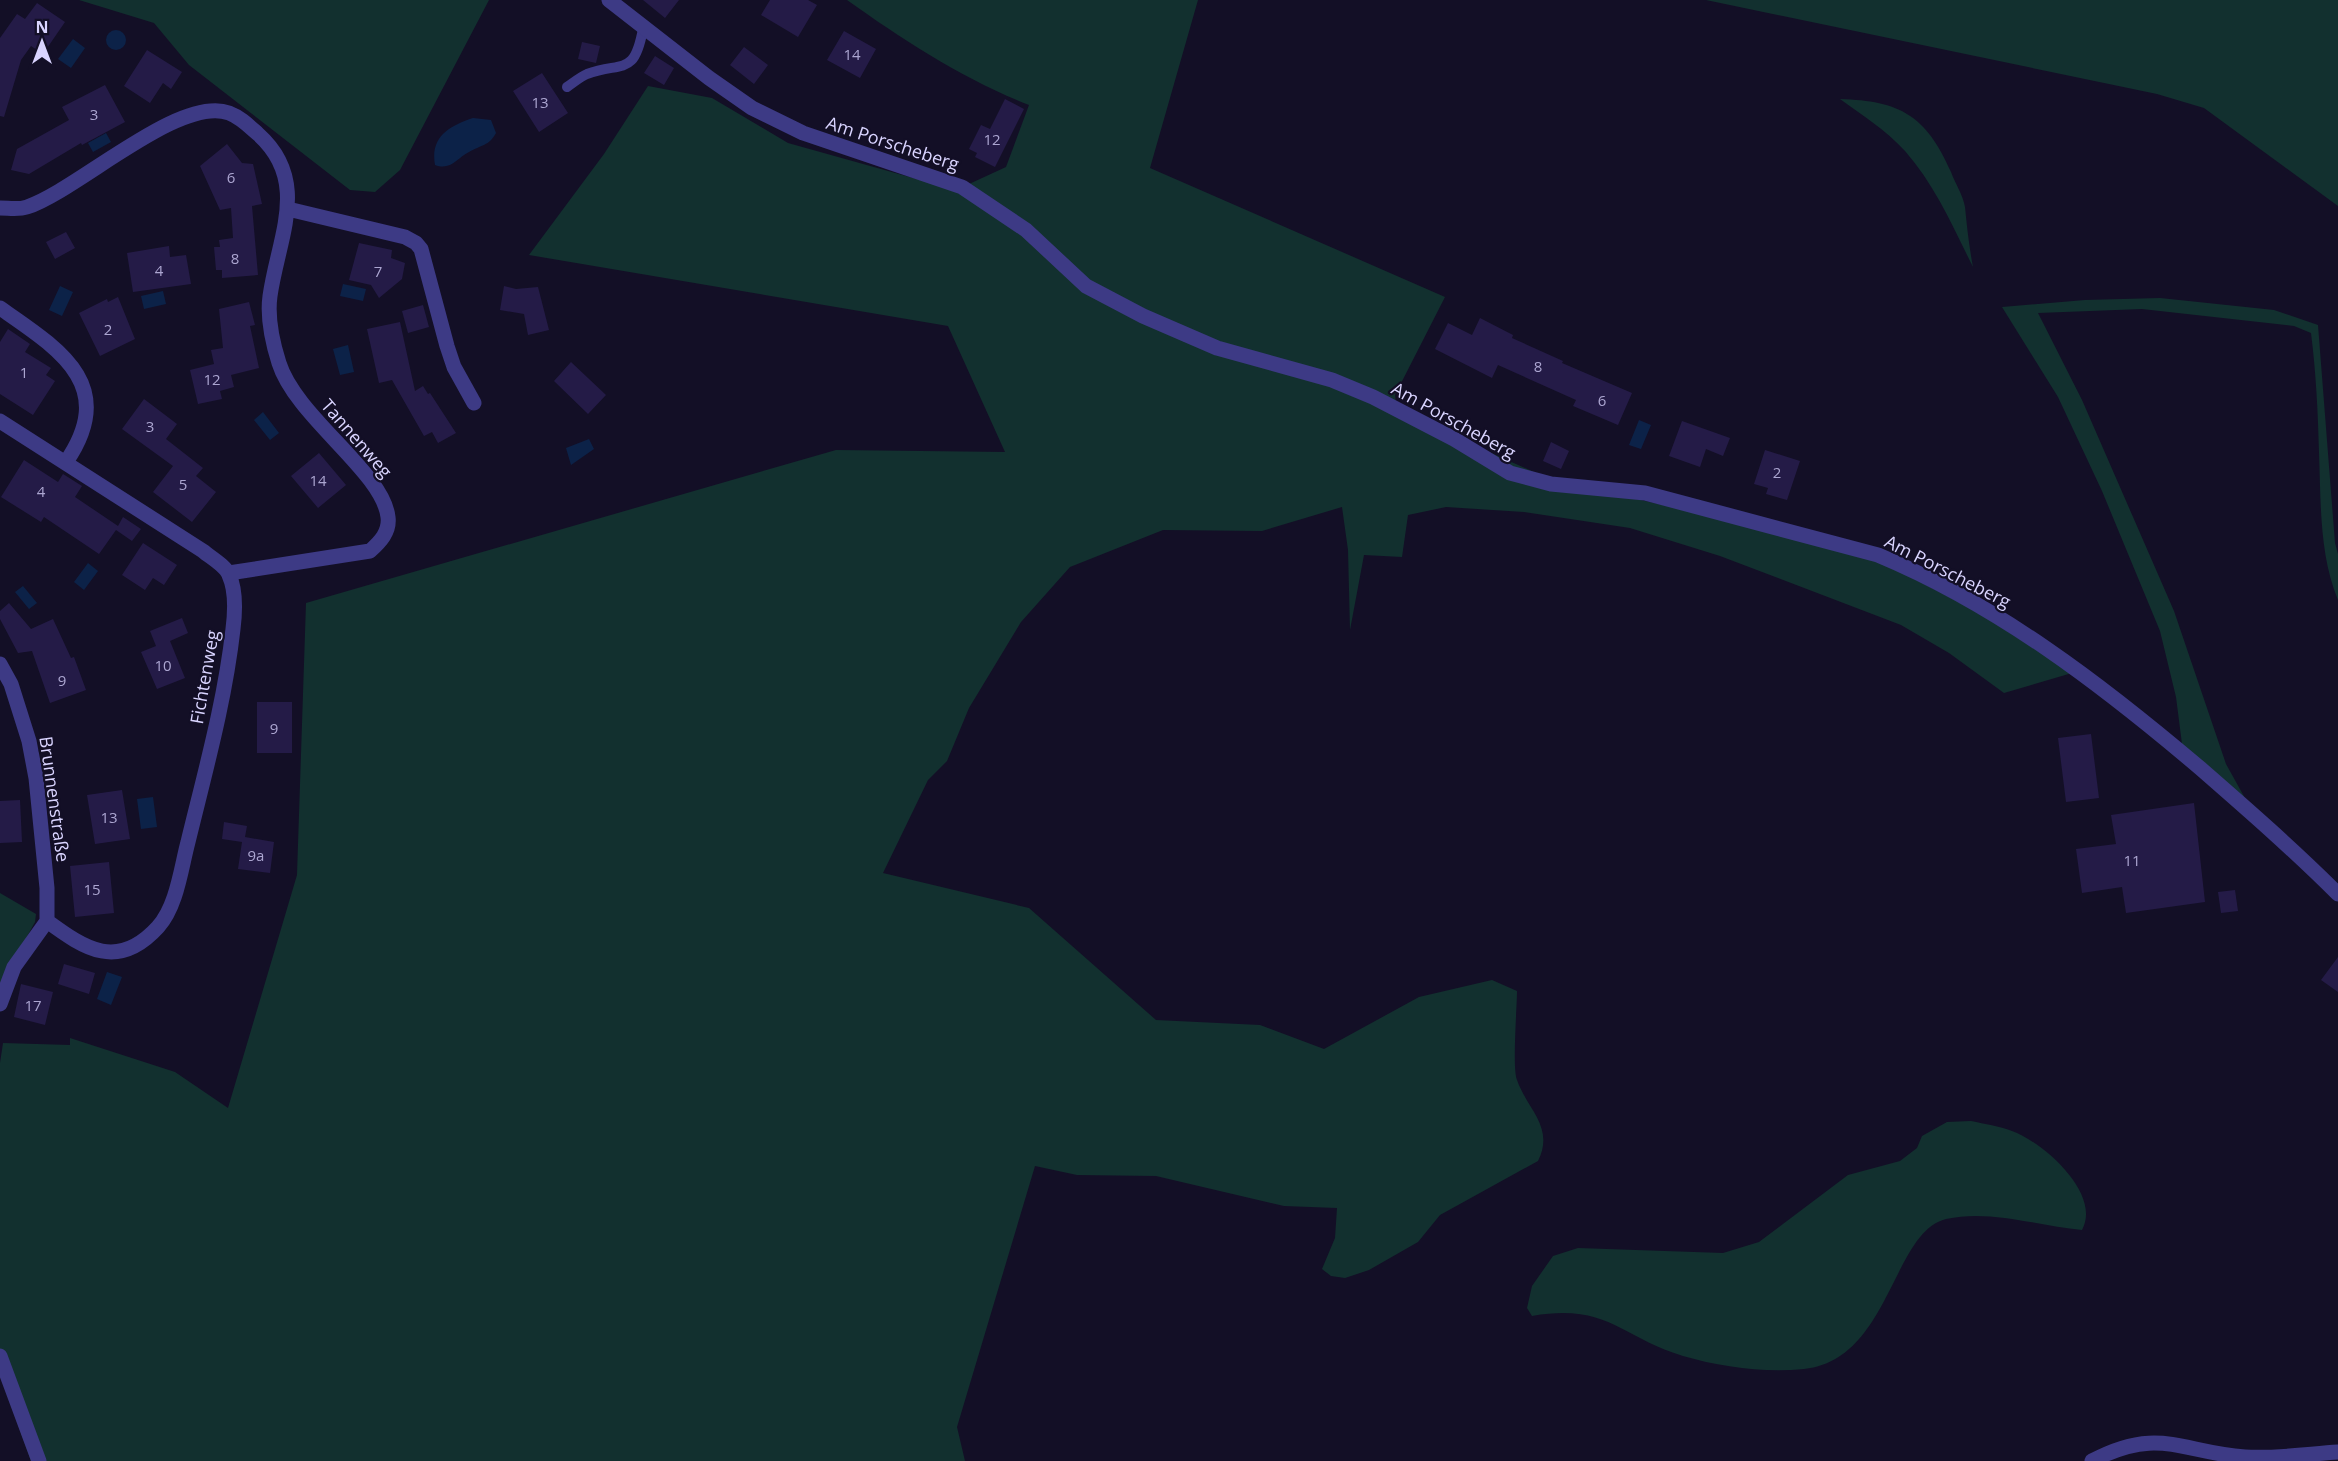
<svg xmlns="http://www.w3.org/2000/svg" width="2338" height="1461" viewBox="0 0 2338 1461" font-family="'Open Sans',sans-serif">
	<rect width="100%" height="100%" fill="#130f26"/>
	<path fill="#12302f" d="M79,0H489L400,170L375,192L350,190L189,65L154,23Z
		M847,0H1198L1150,168L1445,297L1395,395L1397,411L1554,481L1677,508L1884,563L1976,611L2072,673L2004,693L1949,653L1901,625L1720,556L1630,528L1524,512L1446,507L1408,515L1402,557L1364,555L1350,630L1348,550L1342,507L1262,531L1163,530L1070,567L1021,622L969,708L947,761L928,780L883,873L1029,908L1156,1020L1260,1025L1324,1049L1419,997L1492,980L1517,991C1517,1009 1512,1067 1517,1080C1527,1109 1555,1127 1538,1161L1440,1215L1418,1242L1369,1270L1345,1278L1331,1276L1322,1269L1335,1238L1337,1208L1284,1206L1156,1176L1077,1175L1035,1166L957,1427L965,1461H31L0,1375V1063L3,1043L70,1045V1038L175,1072L228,1108L297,875L306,603L836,450L1005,452L948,326L529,255L604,154L648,86L712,98L788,143L956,190L1006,167L1029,105C965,80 903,40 847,0Z
		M1706,0H2338V206L2204,108L2157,94Z
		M1840,99C1900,101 1926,115 1951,172C1955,183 1963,195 1965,207C1967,227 1969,246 1973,267C1953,227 1935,185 1905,151C1886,130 1862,115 1840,99Z
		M2160,298L2274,310L2318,325L2335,543L2338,554V600C2319,554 2321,502 2319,453C2318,412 2316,373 2311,333L2294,326L2142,309L2038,313L2082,400L2174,611L2226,764L2246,800L2182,744L2176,697L2160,631L2102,491L2058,397L2002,307L2085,300Z
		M0,893L36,914L35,922L0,986Z
		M1971,1121C1985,1124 1999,1126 2012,1131C2043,1142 2102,1194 2082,1230C2038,1226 1990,1209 1946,1219C1892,1232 1890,1360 1804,1369C1764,1373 1721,1367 1683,1356C1620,1337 1608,1303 1532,1316L1527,1308L1532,1286L1553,1256L1578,1248L1723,1253L1759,1242L1848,1175L1900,1161L1917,1148L1922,1136L1947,1122Z"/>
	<path fill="#0c2248" d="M106 40a10 10 0 1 1 20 0a10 10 0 1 1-20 0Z
		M73,39L85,48L71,68L58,59Z
		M473,118L491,120L496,133C489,146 481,145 469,152C457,158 451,171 435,165C430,137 449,126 473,118Z
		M106,133L111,142L93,152L88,143Z
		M343,284L366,289L363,301L340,296Z
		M60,286L73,292L62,316L49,310Z
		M163,291L166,304L144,309L141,296Z
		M348,345L354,372L340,375L333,349Z
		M263,412L279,433L270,440L254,420Z
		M1639,420L1651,425L1641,449L1629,445Z
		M589,439L594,449L571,465L566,448Z
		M88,563L98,571L84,590L74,582Z
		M23,586L37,603L29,609L15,592Z
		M153,797L157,827L141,829L137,799Z
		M107,972L122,977L111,1005L97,999Z"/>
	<path fill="#241b47" d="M643,0H679L665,18Z
		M770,0H808L817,5L798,37L761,15Z
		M37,3L65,22L43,54L31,46L21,60L4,117L0,116V38L17,14L25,19Z
		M844,31L876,49L860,78L827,60Z
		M582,42L600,46L596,63L578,59Z
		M744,47L768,65L754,84L730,65Z
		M147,50L182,72L171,89L163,83L150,103L124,86Z
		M655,56L674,68L664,85L644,73Z
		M542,73L568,113L539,132L513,91Z
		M105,85L125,122L82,145L81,143L29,174L11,170L17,149L69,120L62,107Z
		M1005,99L1024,109L995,167L975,157L977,153L969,149L981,125L990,129Z
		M227,144L242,163L253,164L262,204L252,206L258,275L222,278V270H216L214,247H220L219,240L233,238L231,208L220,210L200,166Z
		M66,232L75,248L55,259L46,242Z
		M359,243L392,250L391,258L405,263L402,279L379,298L371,285L349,280Z
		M169,246L170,257L186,255L191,284L133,292L127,253Z
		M504,286L516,289L538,287L549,330L528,335L524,314L500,310Z
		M118,297L135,339L100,356L79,313L107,299L108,302Z
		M249,302L255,325L250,326L259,368L231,375L234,387L220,391L222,399L198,404L190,370L214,364L211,350L223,348L219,309Z
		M423,305L429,327L408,333L402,311Z
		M1480,318L1513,335L1512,338L1563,361L1562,363L1632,393L1618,425L1573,406L1576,400L1498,365L1492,378L1435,349L1448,323L1472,335Z
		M400,322L415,391L423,386L428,394L430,393L456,433L438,443L432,432L424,436L392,380L379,383L367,329Z
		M8,329L30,344L25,352L51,368L46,375L55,381L33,415L0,394V342Z
		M571,362L606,395L588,414L554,381Z
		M144,399L177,424L166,439L203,468L196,476L216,492L192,522L153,492L173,466L122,429Z
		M1682,421L1730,438L1723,456L1706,449L1700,467L1669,456Z
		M1551,442L1569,451L1561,469L1543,461Z
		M1765,450L1800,461L1787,500L1766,494L1768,488L1754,484Z
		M319,453L346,485L318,508L291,476Z
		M24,460L58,482L63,474L82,486L75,497L118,526L123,517L141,529L132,541L116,530L99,554L44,517L41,522L1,497Z
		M143,543L177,565L164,585L153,578L145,590L122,575Z
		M9,603L31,629L53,619L71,658L74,657L86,690L50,703L32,651L18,653L0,619V611Z
		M182,618L188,633L170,641L185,678L157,689L141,652L156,646L150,631Z
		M257,702H292V753H257Z
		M2091,734L2099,798L2066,802L2058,738Z
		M122,790L130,839L95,844L87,795Z
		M20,800L22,842L0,843V801Z
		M2194,803L2205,902L2126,913L2122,887L2082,893L2076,849L2116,844L2111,815Z
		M224,822L247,826L245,837L274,842L270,873L238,869L242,842L222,839Z
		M109,862L114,913L75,917L70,866Z
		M2235,890L2238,911L2221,913L2218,892Z
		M2338,957V992L2321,980Z
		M64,964L95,973L89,994L58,984Z
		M21,984L53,992L45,1025L14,1017Z"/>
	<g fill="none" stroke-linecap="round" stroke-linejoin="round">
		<path stroke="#3d3a85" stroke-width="10" d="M567,87C573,83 580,77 587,74C623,61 634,77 643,29"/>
		<path stroke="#3d3a85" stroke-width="15" d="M609,0L709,78L752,108L803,133L962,187L1026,230L1086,286L1143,316L1217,348L1332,380L1373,397L1454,439L1510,473L1551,484L1645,493L1878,555C1998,605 2102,685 2200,768C2247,809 2294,850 2338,894
			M0,208C9,208 18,210 27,207C78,190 179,95 229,113C240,117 249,126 258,134C311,181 278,238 270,296C267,318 272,341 279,363C296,417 383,472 388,517C390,532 380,542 370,551L229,573
			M288,209L405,237L416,243L421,249L447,346L454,367L474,403
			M0,308C59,349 119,385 66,462
			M0,421L203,551C210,557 226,566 229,575C236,590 235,613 233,629C225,701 205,772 188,842C181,868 177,906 158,927C118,971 85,949 47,921
			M0,664L11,684L29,741L36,778L47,888V921L14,967L0,1004
			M0,1356L39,1461
			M2092,1461C2158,1426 2180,1452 2245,1457C2275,1459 2308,1454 2338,1452"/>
	</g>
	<g text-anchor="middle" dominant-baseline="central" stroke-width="4.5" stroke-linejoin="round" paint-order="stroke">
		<g font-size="15" fill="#aca6d1">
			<text x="852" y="54">14</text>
			<text x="540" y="102">13</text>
			<text x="94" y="114">3</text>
			<text x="992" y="139">12</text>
			<text x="231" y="177">6</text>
			<text x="235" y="258">8</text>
			<text x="159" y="270">4</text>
			<text x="378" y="271">7</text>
			<text x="108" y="329">2</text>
			<text x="1538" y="366">8</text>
			<text x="24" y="372">1</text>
			<text x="212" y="379">12</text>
			<text x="1602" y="400">6</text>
			<text x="150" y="426">3</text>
			<text x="1777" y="472">2</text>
			<text x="318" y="480">14</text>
			<text x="183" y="484">5</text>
			<text x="41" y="491">4</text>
			<text x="163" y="665">10</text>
			<text x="62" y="680">9</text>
			<text x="274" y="728">9</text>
			<text x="109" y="817">13</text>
			<text x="256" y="855">9a</text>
			<text x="2132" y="860">11</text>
			<text x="92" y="889">15</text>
			<text x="33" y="1005">17</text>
		</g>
		<g font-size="18" fill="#d9d4ff" stroke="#130f26">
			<text transform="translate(893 143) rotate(18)">Am Porscheberg</text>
			<text transform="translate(1454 420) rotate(29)">Am Porscheberg</text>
			<text transform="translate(357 438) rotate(49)">Tannenweg</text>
			<text transform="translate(1948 571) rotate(27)">Am Porscheberg</text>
			<text transform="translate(204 677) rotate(-80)">Fichtenweg</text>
			<text transform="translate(55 799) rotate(82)">Brunnenstraße</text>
		</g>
	</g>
	<g transform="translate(42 42)" stroke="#130f26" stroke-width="4.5" paint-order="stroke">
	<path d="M0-4.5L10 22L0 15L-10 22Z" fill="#d9d4ff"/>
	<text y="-9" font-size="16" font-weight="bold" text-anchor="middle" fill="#d9d4ff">N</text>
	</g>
</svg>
